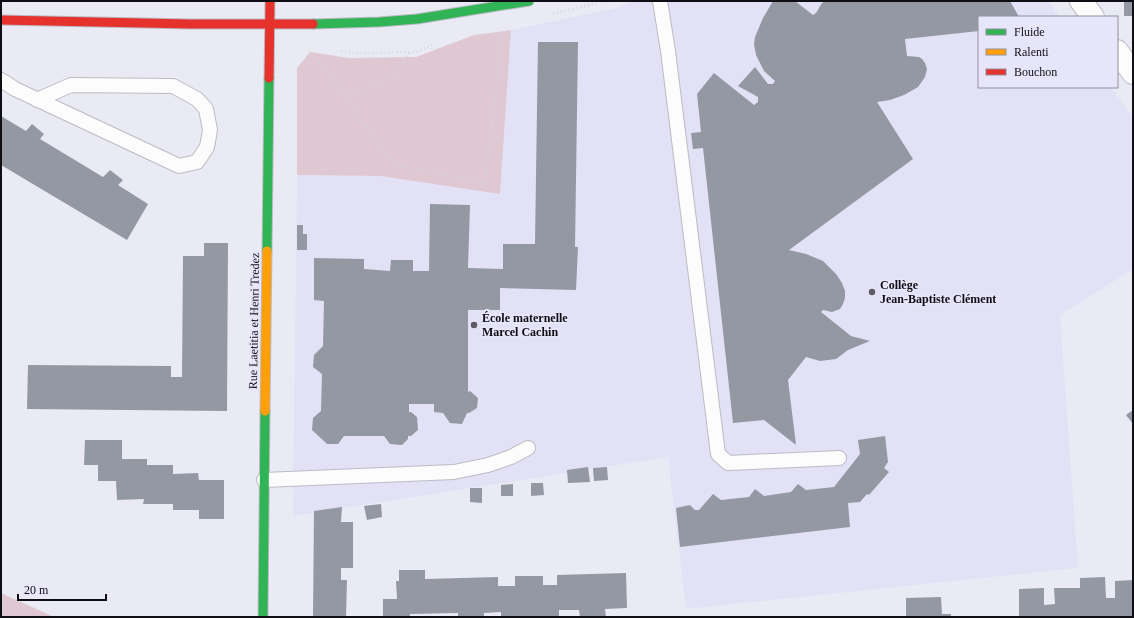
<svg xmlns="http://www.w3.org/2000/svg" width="1134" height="618" viewBox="0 0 1134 618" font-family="Georgia,serif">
	<rect width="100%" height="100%" fill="#eaeaf4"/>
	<path fill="#e3e1f5" d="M634,1H1048L1060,17H979V87H1111L1133,118V269L1060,315L1078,568L686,609L668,457L293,516L297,175L380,176L500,194L511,30L613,9Z"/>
	<path fill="#dfc8d2" d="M511,30L500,194L380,176L297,175V68L310,52L349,58L416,57L474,35Z
		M1,593L54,617H1Z"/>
	<path fill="#9498a2" d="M773,1H795L813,15L816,13L822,3L826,1H1010L1019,17H979V31L905,39L907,56L919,57L922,59L925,63L927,69L925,77L918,87L904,95L890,100L877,102L913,159L789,250L806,254L823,261L836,274L842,283L845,291V298L843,304L840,309L832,312L823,310L821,312L851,336L870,341L848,350L836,359L820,361L806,357L788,380L796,445L764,420L733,423L703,148L693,149L691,133L701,132L697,94L714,73L754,105L758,102V97L738,86L755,67L768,84H773L775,81L764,71L756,55L754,44L755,37L763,18Z
		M1124,1H1133V16H1124Z
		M538,42H578L575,247H578L576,290L500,288V310H468V392L470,391L478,398L477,408L469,413H467L462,424L450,423L443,413L434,412V404H409V412H411L417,417L418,430L411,436H408V439L402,445L390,444L384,436H344L338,444H327L312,430L313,418L321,411L322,374L313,367L314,355L323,346L324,301L314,300V258L364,259V269L390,271L391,260H413V271H429L430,204L470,205L468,268L503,269V244H535Z
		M1,116L26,131L32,124L44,134L40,139L103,177L110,170L123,180L118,185L148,204L127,240L1,165Z
		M297,225H303V234H307V250H297Z
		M204,243H228L227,411L27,409L28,365L171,366V377H182L183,256H204Z
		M1133,410V424L1126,415Z
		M885,436L888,462L884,468L889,472L869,495L867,494L860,502L848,503L850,527L680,547L676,508L690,505L695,510H699L713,494L721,500L749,497L755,489L764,496L791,492L798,484L806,490L834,487L860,454L858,440Z
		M85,440H122V459H147V465H173V474L198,473L199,480H224V519H199V510H173V504H143L144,499L117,500L116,481H98V465H84Z
		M588,467L590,482L568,483L567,470Z
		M607,467L608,480L594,481L593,468Z
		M531,483H543L544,495L531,496Z
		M513,484V496H501V485Z
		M470,488H482V503L470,502Z
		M381,504L382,517L367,520L364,506Z
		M342,507L341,522H353V568H341V580H347L346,617H313L314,511Z
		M399,570H425V579L498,577V586H515V576H543V585H557V575L626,573L627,608L605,609L606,617H580L579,610H559V617H501V612L484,613V617H458V613L410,614V617H383V599H397L396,581H399Z
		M1105,577L1106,598H1115V581L1133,580V617H1019V589L1044,588V605L1055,604L1054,588H1080V578Z
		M941,597L942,614H951V617H906V598Z"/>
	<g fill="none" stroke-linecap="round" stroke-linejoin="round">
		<defs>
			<path id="lane" d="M660,1L668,51L718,454L728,463L839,458
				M1,80L15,89L179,166L197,162L207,147L210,130L206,109L197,99L173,86L71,85L37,100
				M264,480L454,472L488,465L511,457L528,448"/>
			<path id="street" d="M1081,1L1093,17
				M1117,51L1133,73"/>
			<path id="fast" d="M313,24L379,22L417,19L529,1
				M267,251L269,78
				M263,617L265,411"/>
			<path id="slow" d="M265,411L267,251"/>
			<path id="jam" d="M1,20L190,24H313
				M269,78L270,1"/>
		</defs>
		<use href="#lane" stroke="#bcbbc4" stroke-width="16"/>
		<use href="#street" stroke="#bcbbc4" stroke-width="24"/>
		<use href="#fast" stroke="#bcbbc4" stroke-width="11"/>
		<use href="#slow" stroke="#bcbbc4" stroke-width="11"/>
		<use href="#jam" stroke="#bcbbc4" stroke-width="11"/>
		<path stroke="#d5d5d7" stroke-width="2.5" stroke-dasharray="1 3" stroke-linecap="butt" d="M553,14L605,1
			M309,50L344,94L393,164L486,183L500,49L499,32
			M341,51L351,53L416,52L432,45
			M344,94L373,86L395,75L410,52"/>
		<use href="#lane" stroke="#fcfcfd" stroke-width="14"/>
		<use href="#street" stroke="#fcfcfd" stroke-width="22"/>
		<use href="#fast" stroke="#30b455" stroke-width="9"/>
		<use href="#slow" stroke="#ff9f0a" stroke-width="9"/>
		<use href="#jam" stroke="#e5322d" stroke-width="9"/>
	</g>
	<g fill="#5c5b62" stroke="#e7e5f9" stroke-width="1.5">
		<circle cx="872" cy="292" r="4"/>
		<circle cx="474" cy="325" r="4"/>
	</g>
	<g text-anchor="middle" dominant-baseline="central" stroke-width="4" stroke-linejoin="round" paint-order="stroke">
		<g font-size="12" font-weight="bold" fill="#0f0e14" stroke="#e7e5f9" text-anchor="start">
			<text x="880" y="285">Collège<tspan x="880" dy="14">Jean-Baptiste Clément</tspan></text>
			<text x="482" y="318">École maternelle<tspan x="482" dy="14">Marcel Cachin</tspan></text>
		</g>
		<g font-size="12" fill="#0f0e14" stroke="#e7e5f9">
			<text transform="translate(254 321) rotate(-89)">Rue Laetitia et Henri Tredez</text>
		</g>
	</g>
	<rect width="1134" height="618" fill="none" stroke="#0f0e14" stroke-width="4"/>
	<rect x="978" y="16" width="140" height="72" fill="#e7e5f9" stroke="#918f9d"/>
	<rect x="986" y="29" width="20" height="6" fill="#30b455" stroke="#918f9d"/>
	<text x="1014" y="36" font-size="12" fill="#0f0e14">Fluide</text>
	<rect x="986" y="49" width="20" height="6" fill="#ff9f0a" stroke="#918f9d"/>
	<text x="1014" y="56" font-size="12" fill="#0f0e14">Ralenti</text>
	<rect x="986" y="69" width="20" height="6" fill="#e5322d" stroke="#918f9d"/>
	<text x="1014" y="76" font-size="12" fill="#0f0e14">Bouchon</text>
	<path d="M18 594v6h88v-6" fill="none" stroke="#0f0e14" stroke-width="2"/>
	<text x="24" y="594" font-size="12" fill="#0f0e14" stroke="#e7e5f9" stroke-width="3" paint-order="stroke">20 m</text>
</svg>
